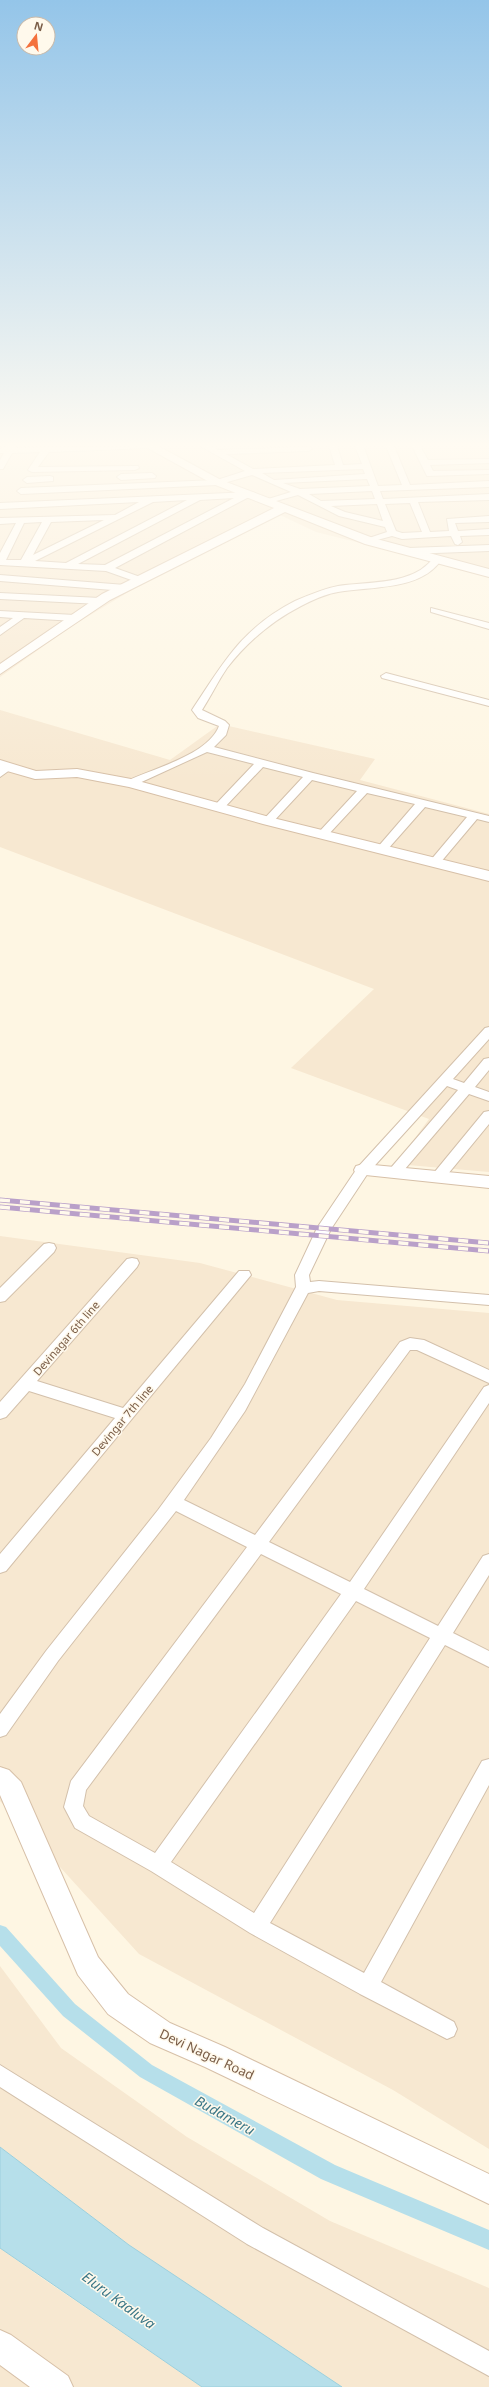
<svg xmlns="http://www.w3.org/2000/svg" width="489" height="2387" viewBox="0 0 489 2387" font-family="'Noto Sans',sans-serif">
	<rect width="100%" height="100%" fill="#fef6e3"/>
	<path fill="#f7e8d1" d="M0,446H489V575L316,532L278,514L160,573L72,626L0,677Z
		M0,710L170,760L220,724L375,759L360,780L489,814V1172L396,1164L429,1119L291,1068L374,989L0,847Z
		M0,1236L200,1263L337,1300L489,1313V2149L393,2090L139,1954L0,1801Z
		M0,1966L61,2048L187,2137L330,2221L489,2288V2387H342L129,2245L0,2147Z
		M0,2248L42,2278L202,2387H0Z"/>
	<path fill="#b6dfea" stroke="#9bcfdd" d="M0,2147L129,2245L342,2387H202L0,2248Z"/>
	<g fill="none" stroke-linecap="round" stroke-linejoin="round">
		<path fill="#b6dfea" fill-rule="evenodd" d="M0,1925L6,1927L75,2004L152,2065L335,2165L489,2230V2250L321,2179L140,2077L63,2016L0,1946Z"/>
		<defs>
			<path id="street" d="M8,446H16L15,448L151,446L147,448L49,452L38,467L138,466L139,468L135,470L32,472L28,470L40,452L12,453L3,469H0V460L4,453H0V449Z
				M200,446H211L218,450L308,447L312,449L308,451L226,454L253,469L335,465L329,446H337L343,465L362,464L355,446H367L364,448L378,486L402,485L386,446H394L410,485L489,481V487L380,491L383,499L489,494V500L418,502L430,532L449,531L447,519L489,516V522L455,523L458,531L489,529V535L460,536L462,542L458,545L455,544L451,536L402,539L392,536L366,543V539L387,532L385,527L339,516L298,495L265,504V500L291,492L252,475L217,485L21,494L17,491L21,488L217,480L245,471ZM363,469L365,474L274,480L262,473ZM367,479L370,486L300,489L283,483ZM372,491L375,499L321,501L309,494ZM410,503L422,532L402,533L396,531L385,504ZM377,504L383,521L345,512L331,506Z
				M412,446H420L428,460L489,459V463L430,465L433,471L489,470V474L427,476Z
				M152,473L156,476L155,478L121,480L117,477L121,474Z
				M50,476L53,477V481L27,483L23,480L27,477Z
				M252,492L255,493V497L247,498L115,568L143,578V582H137L106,571L0,565V553L16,523L0,524V518L115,515L139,502L0,509V503ZM234,498L105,565L78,564L200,500ZM187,500L66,563L35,561L153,502ZM104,520L33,555L51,522ZM42,522L21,560H6L24,523Z
				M489,545V551L409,554L405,551L409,548Z
				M434,557L442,559C421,591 372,586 338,592C325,594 313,600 301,606C272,621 247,642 227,668C218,681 211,696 202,710L225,721L229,725L226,735L214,747L313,773L489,816V822L477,819L440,863H432L430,861L467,817L425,807L387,850L383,851L377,848L415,804L367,793L327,836L323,837L317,834L319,832L357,791L312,780L272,823H264V819L303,777L263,767L223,809H215V805L254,764L207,752L135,785H127V781C154,768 208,755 219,726L198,718L192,710C224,662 241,629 295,601C309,595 323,589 338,586C369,581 414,586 434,557Z
				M0,575L125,585L130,588L125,591L0,581Z
				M0,593L100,598L105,601L100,604L0,599Z
				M431,608L489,623V629L431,612Z
				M0,611L75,615L80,618L75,621L24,618L0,635V627L13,618L0,617Z
				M386,673L489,700V706L382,678L381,676Z
				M9,764L14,767L0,777V769Z
				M489,1027V1039L453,1079L464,1083L484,1059L489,1058V1070L475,1087L489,1092V1101L469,1094L399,1176H389L387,1173L389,1170L458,1090L447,1086L368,1173L331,1229L309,1275L310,1282L319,1281L489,1295V1305L319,1291L308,1293L245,1411L184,1500L255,1535L400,1342L410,1338L424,1340L489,1370V1383L417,1350H410L269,1542L350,1582L484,1387L489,1385V1403L364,1589L438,1626L483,1556L489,1554V1575L453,1633L489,1651V1667L445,1645L270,1923L364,1973L482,1761L489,1759V1785L381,1982L454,2022L457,2029L454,2036L447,2039L360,1994L250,1933L151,1871L75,1828L64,1807L71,1781L247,1547L176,1511L58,1661L6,1735L0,1737V1714L46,1651L158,1510L211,1438L245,1384L296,1287L295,1275L317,1228L358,1167L485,1028ZM261,1554L341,1594L155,1853L89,1816L83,1806L86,1790ZM356,1601L430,1638L254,1913L171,1862Z
				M489,1111V1124L443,1180H433L431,1177L433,1174L484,1112Z
				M49,1243L54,1244L56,1248L54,1252L5,1301L0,1302V1288L44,1244Z
				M132,1258L137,1259L139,1263L137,1267L37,1381L123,1408L239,1271H249L251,1275L6,1571L0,1573V1554L115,1418L29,1391L6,1417L0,1419V1402L127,1259Z
				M0,2065L263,2228L489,2351V2376L247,2244L0,2087Z"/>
			<path id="secondary" d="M144,446H158L221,480L373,538L489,569V577L365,544L285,512L110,600L0,674V664L102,594L274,508L213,484Z
				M0,760L36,771L77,769L131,779L273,818L489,871V881L263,824L129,787L77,777L35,779L0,769Z
				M363,1164L489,1176V1188L356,1174L354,1170L356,1166Z
				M0,1767L9,1770L21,1782L98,1957L128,1994L170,2023L225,2047L489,2174V2204L205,2067L150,2043L108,2014L78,1975L0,1795Z
				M0,2330L11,2335L68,2376L73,2387H30L0,2365Z"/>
		</defs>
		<use href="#street" stroke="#d3c0ab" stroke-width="2"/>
		<use href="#secondary" stroke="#d7c0a8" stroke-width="2"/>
		<use href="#street" fill="#fff" fill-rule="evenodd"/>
		<use href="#secondary" fill="#fff" fill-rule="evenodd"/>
		<defs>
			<path id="rail" d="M0,1200L489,1243
				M0,1207L489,1251"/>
		</defs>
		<use href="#rail" stroke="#b9a0c9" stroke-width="5"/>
		<use href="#rail" stroke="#fff9ec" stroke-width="3.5" stroke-dasharray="10" stroke-linecap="butt"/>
	</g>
	<linearGradient id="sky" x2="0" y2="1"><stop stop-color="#94c5e9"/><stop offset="0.57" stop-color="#fffbf2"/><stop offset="1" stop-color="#fffbf2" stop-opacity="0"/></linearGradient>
	<rect width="489" height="781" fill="url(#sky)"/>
	<g text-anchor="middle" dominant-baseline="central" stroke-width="3" stroke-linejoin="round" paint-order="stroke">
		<g font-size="11" fill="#795c46" stroke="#fff9ec">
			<text transform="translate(66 1338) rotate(-49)">Devinagar 6th line</text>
			<text transform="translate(122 1420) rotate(-50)">Devingar 7th line</text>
		</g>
		<g font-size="13" fill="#795c46" stroke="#fff9ec">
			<text transform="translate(207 2054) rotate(25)">Devi Nagar Road</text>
		</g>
		<g font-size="14" font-style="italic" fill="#3b7787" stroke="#fff9ec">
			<text transform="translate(225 2115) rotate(29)">Budameru</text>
			<text transform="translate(119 2300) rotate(36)">Eluru Kaaluva</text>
		</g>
	</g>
	<g transform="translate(36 36) rotate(16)"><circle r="19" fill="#fff9ec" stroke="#c9baaa"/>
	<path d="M0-3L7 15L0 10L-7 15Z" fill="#f4713d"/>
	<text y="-6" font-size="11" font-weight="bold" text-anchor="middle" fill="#795c46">N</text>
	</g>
</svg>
